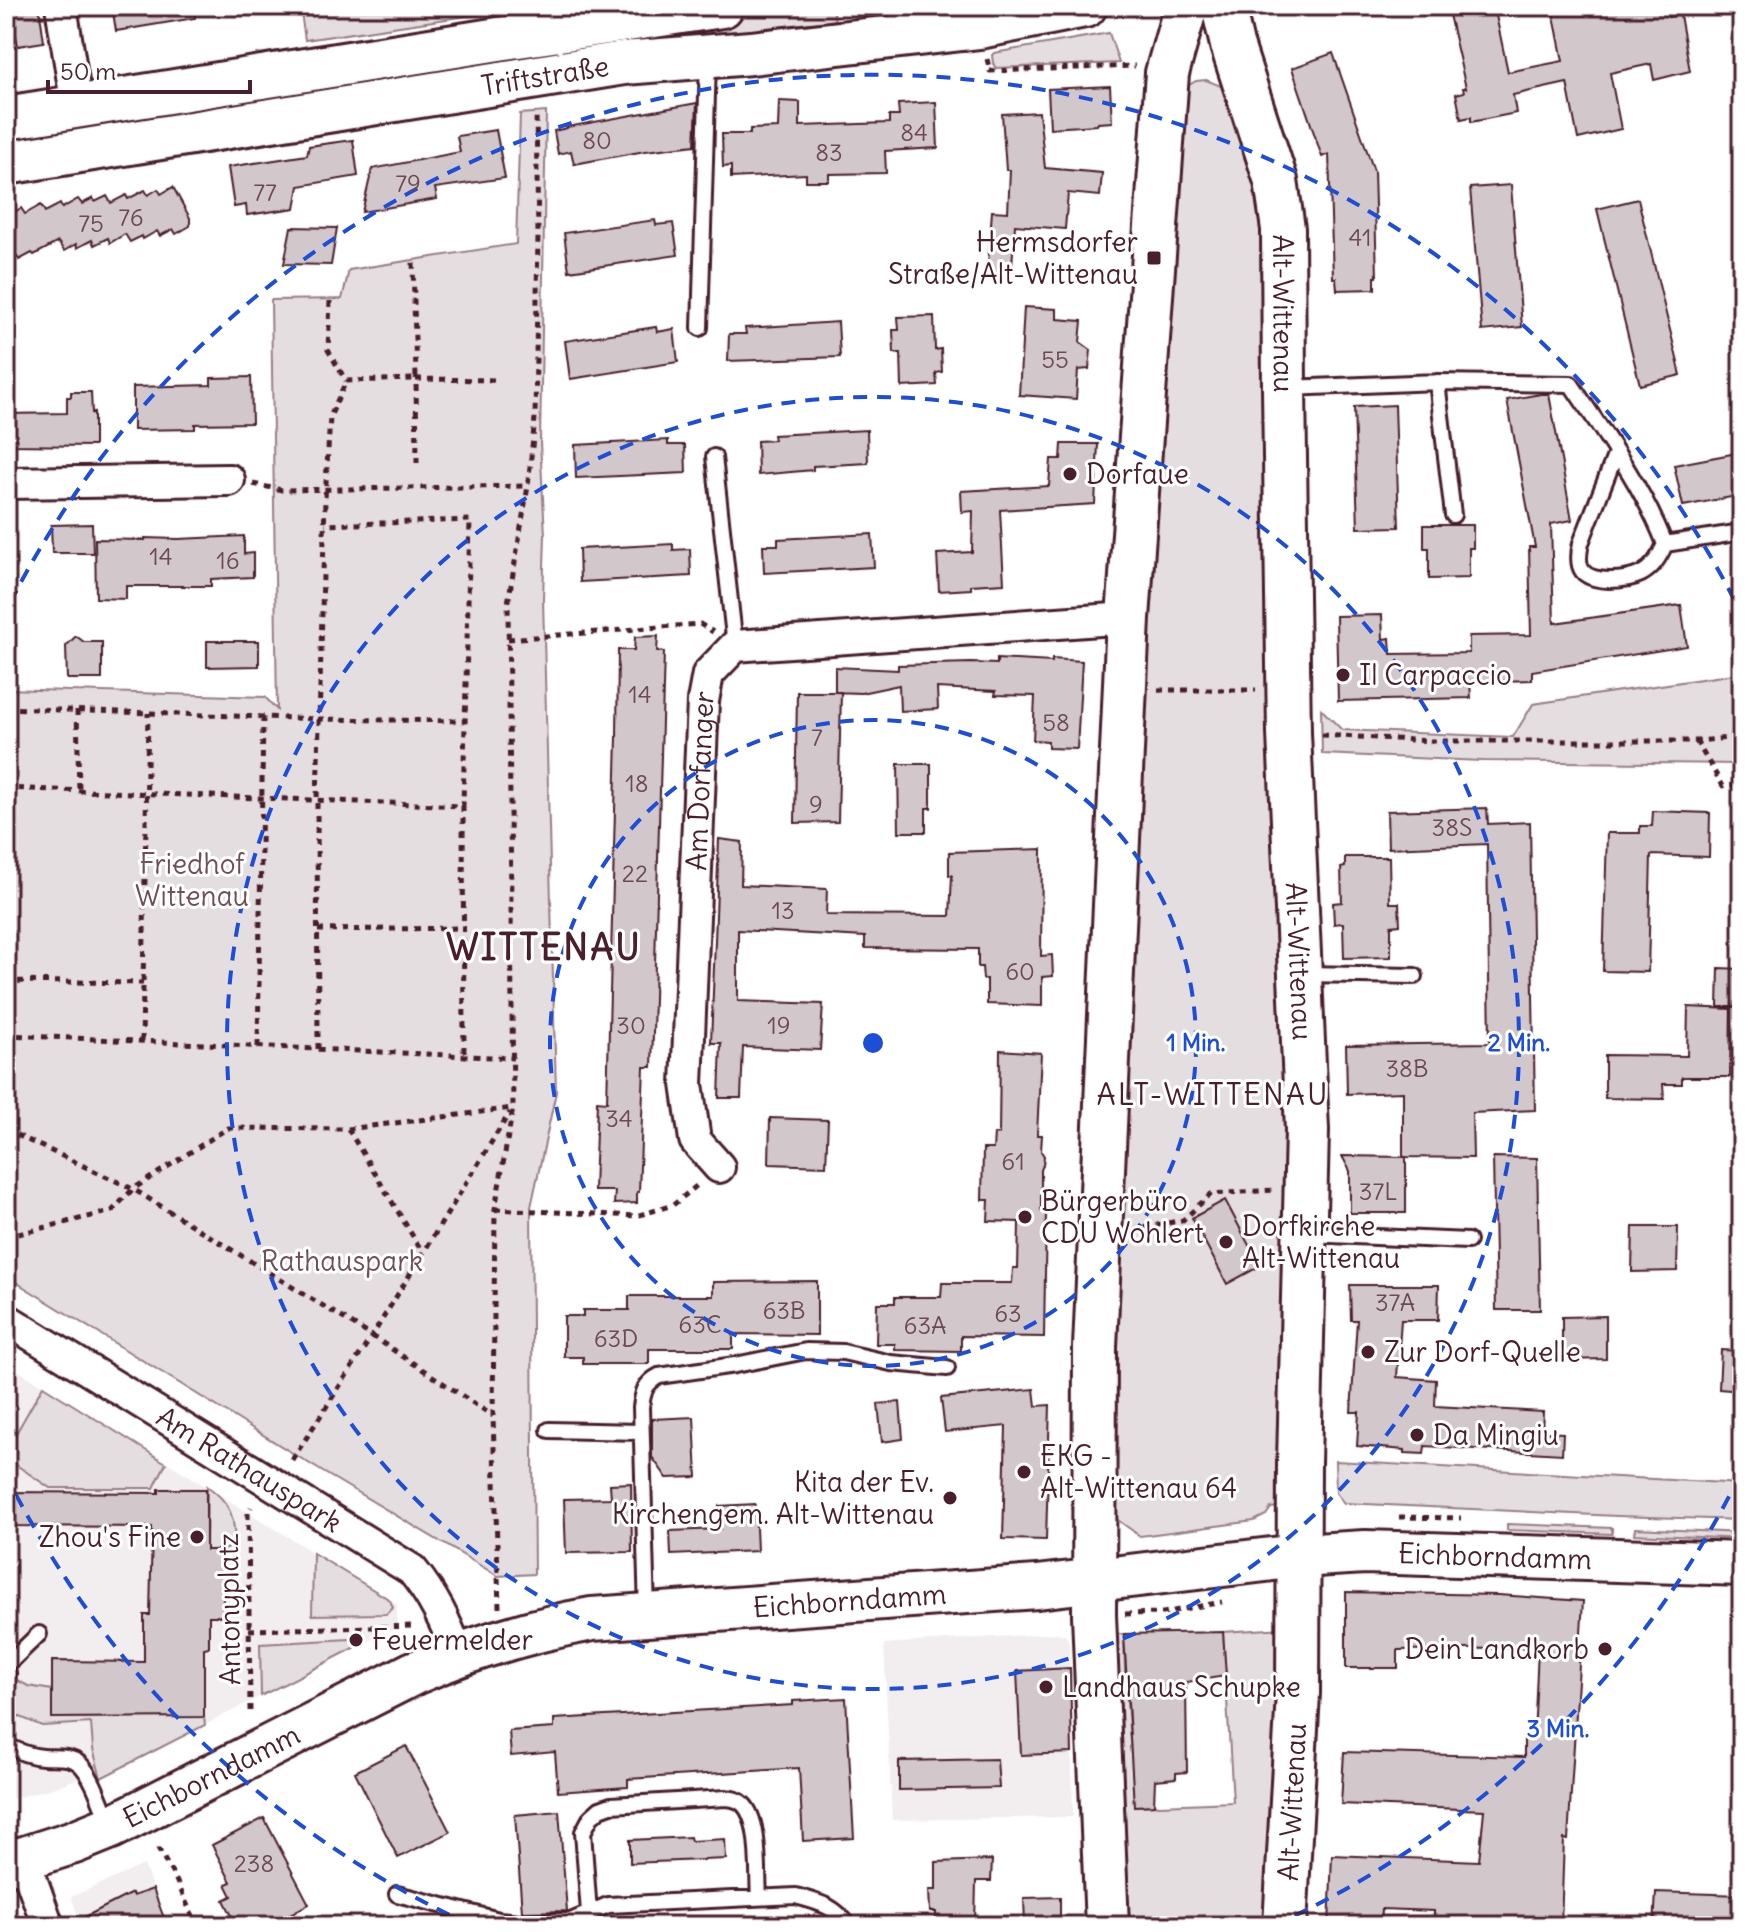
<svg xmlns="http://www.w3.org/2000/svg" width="1748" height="1932" viewBox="0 0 1748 1932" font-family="Delius,sans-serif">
	<rect width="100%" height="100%" fill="#fff"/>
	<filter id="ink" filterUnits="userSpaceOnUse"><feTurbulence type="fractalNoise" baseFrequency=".0125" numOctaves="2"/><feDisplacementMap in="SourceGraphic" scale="16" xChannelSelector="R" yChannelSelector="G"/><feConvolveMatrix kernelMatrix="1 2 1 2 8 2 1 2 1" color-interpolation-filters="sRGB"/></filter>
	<g filter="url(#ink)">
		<path fill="#f2eeef" d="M6,1363L397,1604V1628L362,1644L205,1725L141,1755L50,1789L6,1800Z
			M1057,1633L1065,1635L1069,1641L1073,1817L892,1820L884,1644Z
			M144,1865L167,1926H82L71,1897Z"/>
		<path fill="#e5dee0" stroke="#987e86" stroke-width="2" d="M300,6H534L305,40Z
			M804,6H833L835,21L831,24L673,46L667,39V33L676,26Z
			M876,6H986L882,18L877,15Z
			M1109,33L1119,63L996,68L993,63L992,55L994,53Z
			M1206,80L1221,86L1226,93L1260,198L1266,226L1292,1166L1285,1506L1271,1508L1266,1515L1254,1521L1140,1536L1108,1513L1117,1084L1182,89L1196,81Z
			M546,112L540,442L545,535L543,599L556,1092L531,1207L534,1574L498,1576L323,1472L6,1276V689L265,697L277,710L271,300L342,299L349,270L516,244L520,114Z
			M1742,673V764L1482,761L1322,754L1321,709L1342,730L1513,737L1533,704Z
			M43,1386L166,1463L154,1488H50L6,1458V1451Z
			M1335,1461L1742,1484V1520L1617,1516L1344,1503L1336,1493Z
			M207,1486C229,1501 236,1517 234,1544C227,1552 217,1550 206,1550Z
			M1507,1524L1612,1528V1534L1507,1530Z
			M1635,1528L1742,1533V1539L1634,1534Z
			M313,1553L390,1600L393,1608L386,1614L312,1615Z
			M1283,1628L1270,1926H1122L1111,1634H1124L1125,1676L1135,1806L1233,1802L1223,1632Z
			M350,1639L358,1641L362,1644L261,1696L260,1644Z
			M15,1679L28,1686L52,1690L91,1717H204L205,1725L101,1778L93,1749L91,1723L42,1726L6,1711V1693Z"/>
		<path fill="#d2c7cb" stroke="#4a1f2b" stroke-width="2" d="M6,6H39L44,42L18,46L16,36L6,37Z
			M112,6H194L195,18L116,31Z
			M1447,6H1494L1508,72L1563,61L1552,6H1666L1668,17L1680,15L1690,71L1654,80L1651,64L1610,73L1621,129L1578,139L1567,83L1513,95L1516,113L1471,122V117L1461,119L1456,94L1464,92L1463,88H1466Z
			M1333,53L1374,171L1377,277H1375V289L1337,290L1336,278H1333L1329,154L1322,157L1292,68Z
			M1110,86L1112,122L1098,123L1097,125L1050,128L1048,89Z
			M779,101L800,102V126L889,123V116H899L898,104L936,102L938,148L885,151L886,173L829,174V181H806V174L731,178V166L723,167L722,134H750V129L778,128Z
			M697,103L695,145L645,151L574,164L571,151L558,154L554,131L567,128V127Z
			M1039,112L1045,168L1102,173L1100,196L1068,193L1065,229L1015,225L1011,279L987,277L992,211L1008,212L1010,170H1006L1002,114Z
			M496,130L505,178L435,188L437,199L362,212L372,169L460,152L457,136Z
			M353,140L358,176L299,186L295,208L247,215L246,205L234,207L228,167L307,155L309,146Z
			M1511,185L1522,327L1482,331L1470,188Z
			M173,187L190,218V226L176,234L173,229L160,236L157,231L143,239L142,236L130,242L125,234L110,243L108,238L94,245L92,240L77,248L76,244L64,251L58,242L34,255L32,253L19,260L16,255L6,261V217L21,208L25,214L41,205L45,212L60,204L62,208L78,199L82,204L93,198L95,202L107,196L111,203L126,195L128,199L145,190L148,195L158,189L161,194Z
			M1638,199L1681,375L1640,385L1597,209Z
			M655,220L656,225L673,223L678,255L569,271L564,233Z
			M291,227L337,228L331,265L284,264Z
			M1024,307L1057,309V319L1082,321L1080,342L1091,350L1089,369L1078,370L1076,399L1019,395Z
			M934,316L935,350L941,349L942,372L936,373L937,385L902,387L901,353H894L893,330H899L898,317Z
			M838,322L840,357L728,361L729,334H746L745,328Z
			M656,327L657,332L674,329L678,362L570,379L565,341Z
			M251,377L252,423L195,424V429L133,430V387L211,385V378Z
			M71,392H91L92,413L94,412V446L6,445V414L67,413V397H71Z
			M1541,394H1549L1572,520L1551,524L1554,623L1681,605L1687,646L1532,671V680L1470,682L1471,698L1338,701L1336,616L1382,615L1383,639L1390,638L1391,654L1469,653V636L1531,635L1529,547H1535L1507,400Z
			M1395,405L1399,527L1358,528L1354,407Z
			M867,430L868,463L813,466V470L758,475L757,441L774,440L773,435Z
			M668,440V445H685L686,473L576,478L575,445Z
			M1062,444H1098L1095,504L1000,510L1004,583L971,585V589L939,591L937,554L972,552L973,511L962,512L961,491L1049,486L1051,459H1061Z
			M1742,452V495L1683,506L1674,465Z
			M92,524L93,553H52L51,525Z
			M1424,525H1473V548H1469V578L1429,579V548H1424Z
			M872,534L874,567L764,573L763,545H778V539Z
			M244,536V554L253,553V577L211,579V586H126V599L96,598L95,539L145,540V538L178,539Z
			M673,544V550L690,549L691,576L580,582L579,549Z
			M76,636L84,642H102V679H67L66,646Z
			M658,636L657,651L664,652L652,1067H644L639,1192H637V1203L614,1204L615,1191H594L597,1101L607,1102L617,737L618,650H634L635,637Z
			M207,641H259V666L207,667Z
			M997,659L1052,662V659L1082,661L1077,749L1048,748V741L1033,740L1035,696L995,695L996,691L937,688L938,709L900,711L899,685L861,693L835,692V667L898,670V665L971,663L997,664Z
			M797,692H841L838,822L795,823Z
			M898,764H931V808H926V832H899Z
			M1487,808L1488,824L1530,822L1535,1110L1472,1113L1473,1158L1403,1157V1092L1347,1094L1346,1045L1490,1043L1487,844L1388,848L1387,811Z
			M1653,811L1710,813L1709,857L1651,855L1648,972L1603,971L1607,833H1640V826H1652Z
			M719,839L742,842L741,885L827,889L826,915L950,916L952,875H949V852L1042,849L1041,956L1052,955L1053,976L1042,977V1006L987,1004V979H983L982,967H978V949L865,948V937L738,930V1001L823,1004L820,1050L743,1047L741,1098H719L721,1043H711Z
			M1345,857H1389L1390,903H1399L1400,925L1391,926V957L1344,958L1343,923L1334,924L1333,903L1342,902L1341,868L1345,867Z
			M1719,968L1742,969V1007H1718Z
			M1688,1007L1731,1009L1730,1077H1682V1084H1663L1664,1099L1605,1098V1055L1687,1056Z
			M1000,1050L1041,1053L1037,1135H1042L1041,1151L1044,1156L1043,1165L1041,1170V1211L1046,1212L1044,1337L961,1336V1351L895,1350V1344H876L877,1303H895V1297H941L942,1283H1012L1013,1268H1018L1019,1222L988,1221L989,1200H982L983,1149H993L994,1134H999Z
			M770,1118L828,1120L826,1166L769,1164Z
			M1342,1156L1406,1157V1213H1350V1171Z
			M1493,1157L1537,1158L1540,1310H1496Z
			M1225,1200L1260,1266L1227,1284L1192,1218Z
			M1633,1227H1678L1677,1271L1632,1272Z
			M817,1281V1335L733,1334V1349H649V1364H583V1357H564V1316H583V1310H629V1296H713V1282Z
			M1350,1285H1439L1438,1320H1401L1397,1377L1436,1380L1435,1406L1543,1412L1542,1432L1563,1433L1562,1454L1425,1446L1424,1454L1405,1453V1450L1357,1446L1359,1412H1351L1357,1320H1351Z
			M1606,1316V1359L1562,1360V1317Z
			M1721,1350L1742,1351V1391L1719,1389Z
			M1034,1389L1036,1406L1050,1405L1046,1540L1003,1539L1006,1426L945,1432L941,1398Z
			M900,1402L903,1439L882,1442L878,1404Z
			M694,1417L697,1477L667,1478L652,1457V1419Z
			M631,1483L632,1552L566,1553L564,1499L611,1498L610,1484Z
			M159,1489H206V1550H224L223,1616H209V1647L204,1648V1717L52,1718V1661L144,1662V1615H150L152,1527L6,1526V1492L159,1493Z
			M755,1504L757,1551L671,1555L670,1531L721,1529L719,1506Z
			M1346,1592L1498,1595L1583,1601L1568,1840L1564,1839L1561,1926H1468L1469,1919L1434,1918V1911L1382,1909L1381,1926H1329L1332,1855L1479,1861L1484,1810L1341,1804L1344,1752L1524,1757V1738H1534L1538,1648L1398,1650V1668H1346Z
			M1223,1632L1226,1676L1186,1682L1187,1772L1176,1773V1778L1155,1780L1154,1805L1134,1806L1124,1634Z
			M1070,1668L1072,1753L1021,1755L1017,1671Z
			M846,1698L854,1838L803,1841L799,1768L628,1779V1787L558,1792L555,1752L511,1756L509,1731L554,1728V1719L793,1705V1701Z
			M406,1746L450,1832L398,1858L355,1772Z
			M997,1759L999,1788L899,1790V1761Z
			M559,1811L567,1911L522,1912L515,1815Z
			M264,1818L309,1904L268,1926H237L224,1900L232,1896L226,1884L231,1882L212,1845Z
			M690,1837L691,1841L725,1839L726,1859L630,1863V1840Z
			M992,1860L991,1881H976L975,1926H936V1912H930L929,1890H936V1862Z
			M153,1889L167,1926H67L132,1893L133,1896Z
			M1656,1892L1742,1895V1926H1654Z
			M1060,1897V1926H1025L1024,1898Z"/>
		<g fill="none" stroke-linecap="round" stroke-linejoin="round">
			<defs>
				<path id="service" d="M700,328L708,61
					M1437,382L1453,515
					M1288,388L1437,382L1571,384C1605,435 1643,487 1665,544C1660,556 1653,568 1641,574C1631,579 1620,580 1609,580C1582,579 1575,570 1581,543L1616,453
					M714,457L735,646
					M1665,544L1742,532
					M1304,974L1415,976
					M1308,1234L1468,1241
					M549,1430L641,1432
					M647,1613L641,1407C643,1392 645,1383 659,1376L735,1365L806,1351L843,1352L891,1363L947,1368
					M12,1660L39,1634
					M6,1674H8
					M6,1745C17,1751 30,1756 43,1757C55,1758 70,1755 80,1764C93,1776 102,1806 109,1823
					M397,1894L499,1920L520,1922L571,1921L608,1905L796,1896C820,1903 834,1905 849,1926
					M589,1913L583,1832L591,1817L600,1809L611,1805L726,1798C732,1799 738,1799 743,1804C761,1821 757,1873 759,1898"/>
				<g id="minor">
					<path d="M61,6L77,107"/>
					<path d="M6,483L229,480"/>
					<path id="s1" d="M719,1167L695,1140L687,1084L703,701L708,674L735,646L1128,618"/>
					<path id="s2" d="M6,1319L412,1570C434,1597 445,1621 458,1654"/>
					<path d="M24,1859L48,1926"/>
				</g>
				<g id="secondary">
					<path id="s3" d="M1223,6L1232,45L1276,181L1283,229L1284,388L1289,733L1307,1130L1299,1463L1298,1693L1285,1926"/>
					<path d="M6,118L511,37L722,6"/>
					<path id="s4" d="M6,163L624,63L751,53L980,27L1085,6"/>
					<path id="s5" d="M6,1864L74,1842L111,1827L414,1673C472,1648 530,1630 592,1619L1037,1587L1298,1556L1365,1552L1742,1564"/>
					<path d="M1107,1926L1094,1615L1095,1347L1128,618L1167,73L1186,6"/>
				</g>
			</defs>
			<use href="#service" stroke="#4a1f2b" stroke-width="20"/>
			<use href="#minor" stroke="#4a1f2b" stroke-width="36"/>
			<use href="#secondary" stroke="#4a1f2b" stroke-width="48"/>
			<path stroke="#4a1f2b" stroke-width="5" stroke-dasharray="6 6" stroke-linecap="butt" d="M987,59L990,71L1135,66
				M330,301L328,350L346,381
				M417,463L416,379L499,380
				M253,484L282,490L528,486
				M508,639L700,624L713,632
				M1158,690H1256
				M6,708L320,719L465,721
				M77,710L79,791
				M1322,735L1432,741H1696L1742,737
				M1696,741L1723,786L1742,784
				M6,788L463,806L470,520L325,525
				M463,806L464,1056
				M318,930L464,928
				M6,981L143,983
				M6,1035L513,1058
				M142,1041L148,713
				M258,1047L263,717
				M318,1049L317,800L325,499L330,417L346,381L416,379L413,262
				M348,1129L423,1253
				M6,1130L133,1189L372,1336L493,1416
				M495,1209L636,1216L673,1205L700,1183
				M1133,1230L1183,1220L1211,1194L1275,1190
				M6,1237L112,1211L133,1189L228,1128L348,1129L513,1108
				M292,1460L372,1336L510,1112
				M1399,1517L1461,1518
				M499,1608L493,1416L495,1209L513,1108L508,603L528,486L535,418L538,235L536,113
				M1125,1614L1163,1613L1222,1602
				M249,1630L415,1626
				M250,1711L248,1513L251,1507
				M158,1848L176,1880L197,1926"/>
			<use href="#service" stroke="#fff" stroke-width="14"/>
			<use href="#minor" stroke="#fff" stroke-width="30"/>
			<use href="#secondary" stroke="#fff" stroke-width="42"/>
		</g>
	</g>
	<g fill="none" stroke="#1d4ed8" stroke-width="4" stroke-dasharray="14 10">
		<circle cx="873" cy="1043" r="323"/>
		<circle cx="873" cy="1043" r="646"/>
		<path d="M1740 1475A969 969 0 0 1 1275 1925M471 1925A969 969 0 0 1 10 1483M10 603A969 969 0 0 1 1740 611"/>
	</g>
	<g fill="#4a1f2b" stroke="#fff" stroke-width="3">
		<rect x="1146" y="250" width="16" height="16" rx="4"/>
		<circle cx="1070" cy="474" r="8"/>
		<circle cx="1343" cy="675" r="8"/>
		<circle cx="1025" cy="1217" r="8"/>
		<circle cx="1226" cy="1242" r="8"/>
		<circle cx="1368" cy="1352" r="8"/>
		<circle cx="1417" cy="1435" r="8"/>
		<circle cx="1024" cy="1472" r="8"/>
		<circle cx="950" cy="1498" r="8"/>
		<circle cx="197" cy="1537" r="8"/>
		<circle cx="356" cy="1640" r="8"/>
		<circle cx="1605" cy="1649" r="8"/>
		<circle cx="1046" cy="1687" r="8"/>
	</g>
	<g text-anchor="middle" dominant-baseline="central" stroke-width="6" stroke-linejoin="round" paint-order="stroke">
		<g font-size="24" fill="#6c4953">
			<text x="914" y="132">84</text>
			<text x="597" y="140">80</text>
			<text x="829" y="152">83</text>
			<text x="408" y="183">79</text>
			<text x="265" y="192">77</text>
			<text x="131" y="217">76</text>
			<text x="91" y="223">75</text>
			<text x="1360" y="237">41</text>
			<text x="1055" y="359">55</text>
			<text x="161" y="556">14</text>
			<text x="228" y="560">16</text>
			<text x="640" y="694">14</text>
			<text x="1056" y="722">58</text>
			<text x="817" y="737">7</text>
			<text x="637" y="783">18</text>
			<text x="816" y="804">9</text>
			<text x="1452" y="827">38S</text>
			<text x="635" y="873">22</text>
			<text x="783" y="910">13</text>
			<text x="1020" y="971">60</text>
			<text x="631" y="1025">30</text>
			<text x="779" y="1025">19</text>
			<text x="1407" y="1068">38B</text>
			<text x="619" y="1118">34</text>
			<text x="1013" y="1161">61</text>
			<text x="1378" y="1191">37L</text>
			<text x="1395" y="1302">37A</text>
			<text x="784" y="1310">63B</text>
			<text x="1008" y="1313">63</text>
			<text x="700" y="1324">63C</text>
			<text x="925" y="1325">63A</text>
			<text x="616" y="1338">63D</text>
			<text x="254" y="1863">238</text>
		</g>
		<g font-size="28" fill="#4a1f2b" stroke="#fff">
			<text stroke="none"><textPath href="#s4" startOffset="546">Triftstraße</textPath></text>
			<text stroke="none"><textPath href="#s3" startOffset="316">Alt-Wittenau</textPath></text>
			<text stroke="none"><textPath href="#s1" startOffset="396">Am Dorfanger</textPath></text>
			<text stroke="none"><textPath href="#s3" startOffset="964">Alt-Wittenau</textPath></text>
			<text stroke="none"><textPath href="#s2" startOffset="286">Am Rathauspark</textPath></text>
			<text stroke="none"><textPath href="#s5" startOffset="1544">Eichborndamm</textPath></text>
			<text stroke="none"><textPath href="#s5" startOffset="896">Eichborndamm</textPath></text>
			<text transform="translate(229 1609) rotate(-91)">Antonyplatz</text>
			<text stroke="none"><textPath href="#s5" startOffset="224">Eichborndamm</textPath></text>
			<text transform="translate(1292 1802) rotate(-87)">Alt-Wittenau</text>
		</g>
		<g font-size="28" fill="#4a1f2b" stroke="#fff" text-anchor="start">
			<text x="1138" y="242" text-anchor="end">Hermsdorfer<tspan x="1138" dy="32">Straße/Alt-Wittenau</tspan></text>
			<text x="1086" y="474">Dorfaue</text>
			<text x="1359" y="675">Il Carpaccio</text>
			<text x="1041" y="1201">Bürgerbüro<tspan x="1041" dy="32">CDU Wohlert</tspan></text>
			<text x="1242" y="1226">Dorfkirche<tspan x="1242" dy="32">Alt-Wittenau</tspan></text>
			<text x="1384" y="1352">Zur Dorf-Quelle</text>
			<text x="1433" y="1435">Da Mingiu</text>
			<text x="1040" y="1456">EKG -<tspan x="1040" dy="32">Alt-Wittenau 64</tspan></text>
			<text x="934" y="1482" text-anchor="end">Kita der Ev.<tspan x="934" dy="32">Kirchengem. Alt-Wittenau</tspan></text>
			<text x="181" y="1537" text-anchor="end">Zhou's Fine</text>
			<text x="372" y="1640">Feuermelder</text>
			<text x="1589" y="1649" text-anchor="end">Dein Landkorb</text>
			<text x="1062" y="1687">Landhaus Schupke</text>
		</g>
		<g font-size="28" fill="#714f58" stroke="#fff">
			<text x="192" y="864">Friedhof<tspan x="192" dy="32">Wittenau</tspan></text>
			<text x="342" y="1261">Rathauspark</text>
		</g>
		<g font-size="30" letter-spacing="2" fill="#4a1f2b" stroke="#fff">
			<text x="1213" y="1094">ALT-WITTENAU</text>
		</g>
		<g font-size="36" font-weight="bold" letter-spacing="2" fill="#4a1f2b" stroke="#fff">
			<text x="544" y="947">WITTENAU</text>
		</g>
	</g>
	<circle cx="873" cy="1043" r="12" fill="#1d4ed8" stroke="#fff" stroke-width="4"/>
	<g font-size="24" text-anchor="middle" font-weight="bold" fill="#1d4ed8" stroke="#fff" stroke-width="6" stroke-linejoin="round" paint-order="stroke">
		<text x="1196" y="1051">1 Min.</text>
		<text x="1519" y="1051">2 Min.</text>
		<text x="1558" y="1737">3 Min.</text>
	</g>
	<rect width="1748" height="1932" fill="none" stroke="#fff" stroke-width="32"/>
	<rect x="16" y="16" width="1716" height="1900" fill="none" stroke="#4a1f2b" stroke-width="3" filter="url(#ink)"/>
	<path d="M48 80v12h202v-12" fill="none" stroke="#4a1f2b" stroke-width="4"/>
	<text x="60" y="80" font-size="24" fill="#4a1f2b" stroke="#ffffff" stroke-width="6" paint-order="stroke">50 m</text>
</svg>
